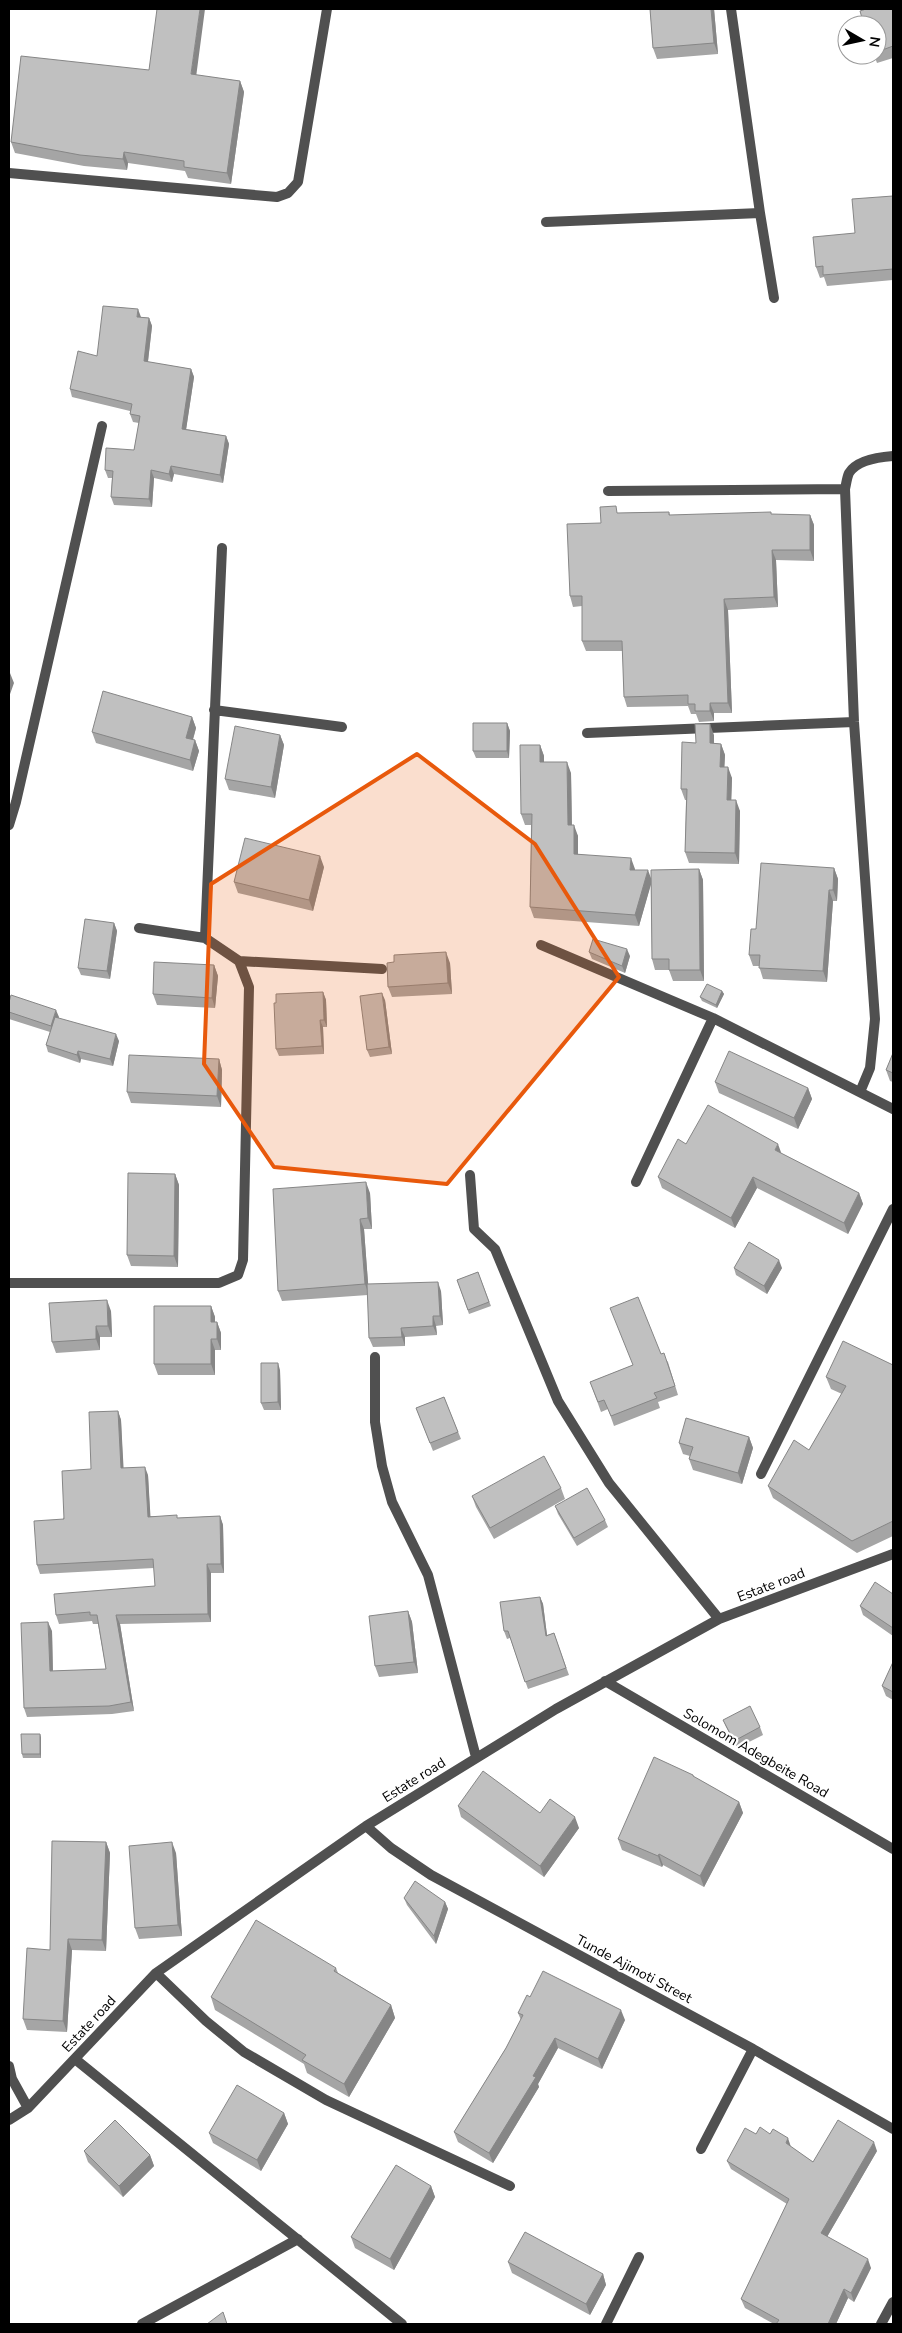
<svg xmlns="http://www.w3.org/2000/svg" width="902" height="2333" viewBox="0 0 902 2333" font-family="'Nunito Sans',sans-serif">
	<rect width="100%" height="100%" fill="#fff"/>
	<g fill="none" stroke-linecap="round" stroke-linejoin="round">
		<path stroke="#505050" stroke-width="10" d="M731,9L760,213L774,298
			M9,173L277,197L288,193L298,182L327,9
			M546,222L760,213
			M608,491L845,489
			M214,710L342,727
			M587,733L854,722
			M9,825L16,802L102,426
			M205,938L222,548
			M541,945L713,1018L893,1109
			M239,961L382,969
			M860,1092L870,1068L875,1019L854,722L845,489C846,485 847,477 849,473C857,460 879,457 893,456
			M470,1175L474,1229L495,1249L558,1401L609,1483L719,1619
			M636,1182L713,1018
			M9,1283H219L238,1275L243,1260L249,987L239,961L205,938L139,928
			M375,1357V1422L382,1466L392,1502L428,1575L476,1757
			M761,1474L893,1209
			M605,1681L893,1849
			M366,1826L391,1848L431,1875L753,2049L893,2129
			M156,1973L206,2021L244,2052L326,2100L510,2186
			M75,2059L402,2324
			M9,2066L12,2079L28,2108
			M9,2120L28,2108L156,1973L366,1826L556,1709L719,1619L893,1554
			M701,2149L753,2049
			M142,2324L298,2239
			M606,2324L639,2257
			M881,2324L893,2302"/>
	</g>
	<path fill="#a5a5a5" d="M650,9H714L718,54L657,59L653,48Z
		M893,9V58L877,63L874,55H877V25Z
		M196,75L240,81L244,92L231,184L188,178L185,171L128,163L127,170L84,166L15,153L11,142Z
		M893,196V280L827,286L824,277L820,278L816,267L855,233Z
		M141,317L149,318L152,326L148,362L191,369L194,377L186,429L226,436L229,444L223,483L174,474L172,482L154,478L152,507L114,505L111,497L112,478H108L105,470L134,450L139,423L133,422L130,414V411L72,397L70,389L97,356Z
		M669,512L670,515H810L814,525V561L776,560L778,607L728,610L732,713H714V721L699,722L696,714H691L688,706L627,707L624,697L623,651H586L582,641V606L573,607L570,596L619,513Z
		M192,717L196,728L193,740H195L199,751L193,771L96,743L92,732Z
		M507,723L510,731L509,758H476L473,751Z
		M280,735L284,745L275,798L229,790L225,779Z
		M714,735V743L721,744L725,755L724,767L732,778L731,800L740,811L739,864L689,863L685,852L686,800H685L681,789L696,743Z
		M540,745L544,756V762L571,773L572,825L578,836V854L635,869V870L651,878L699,869L703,880L704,981H673L669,970H655L652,959L651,883L639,926L534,918L530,907L531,825H525L521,814Z
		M324,867L313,911L238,893L234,882Z
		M834,868L838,879L837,901H833L827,982L763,979L759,966H753L749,955L756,929Z
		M114,923L117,931L110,979L81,975L78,968Z
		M589,952L630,956L625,973L592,959Z
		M450,963L452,994L392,997L388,987Z
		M214,965L218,976L215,1008L157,1005L153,994Z
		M722,991L724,994L717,1008L702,1001L700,997Z
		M323,992L326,1000L327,1027H323L324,1054L279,1056L276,1049Z
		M385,1000L392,1054L370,1057L367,1050Z
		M9,1002L59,1017L58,1018L119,1041L113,1066L81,1059L80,1063L48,1052L46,1045L50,1032L9,1019Z
		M893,1053V1082L890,1081L886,1070Z
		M219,1059L222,1070L221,1107L131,1103L127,1092Z
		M715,1082L808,1088L812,1099L798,1129L719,1093Z
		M686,1144L782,1154L859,1193L863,1204L848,1234L757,1188L735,1228L662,1188L658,1177Z
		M175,1174L179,1185L178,1267L131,1266L127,1255Z
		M370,1193L372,1229H364L368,1284L441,1291L443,1325L436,1326L437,1335L405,1337V1346L373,1347L369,1338L368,1295L282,1301L278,1291Z
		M734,1268H782L767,1294L736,1275Z
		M478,1272L491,1306L469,1314L457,1280Z
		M211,1306L215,1317V1322H217L221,1333V1350H215V1375H158L154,1364Z
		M111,1311L112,1337H100V1350L56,1353L52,1342Z
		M661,1354L668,1362L678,1395L658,1402L660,1408L614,1426L608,1409L601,1412L590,1382Z
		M893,1365V1536L857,1553L773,1498L768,1486L809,1450L842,1394L831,1389L826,1377Z
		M280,1370L281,1410H264L261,1403Z
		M444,1397L461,1439L433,1451L416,1408Z
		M118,1411L121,1420L123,1468L148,1475L150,1516L178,1518L220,1516L223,1525L224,1573H211V1622L120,1624L134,1711L112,1714L27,1717L24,1708L52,1631L53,1671L106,1669L98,1624H93L92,1621L59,1624L56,1615L155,1586L154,1568L40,1574L37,1565L91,1469Z
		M749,1437L753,1448L742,1484L693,1470L689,1459L690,1456L683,1454L679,1443Z
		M561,1488L565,1499L494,1539L476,1507L472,1496Z
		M555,1506L605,1520L608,1527L577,1546L558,1514Z
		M893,1594V1636L863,1615L860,1606Z
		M540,1597L543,1604L547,1635L554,1633L569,1675L528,1689L510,1638L507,1639L504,1631Z
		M408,1611L412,1622L418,1673L379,1677L375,1666Z
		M893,1662V1700L886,1696L882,1686Z
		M723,1720L760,1727L763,1735L737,1748L726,1727Z
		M40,1734L41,1738V1758H23L22,1754Z
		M693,1775L694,1777L739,1802L743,1813L704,1887L663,1865L662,1867L622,1850L618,1839Z
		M458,1806L540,1813L579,1828L544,1877L461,1817Z
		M106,1842L110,1853L106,1951L72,1950L67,2032L27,2030L23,2019L50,1950Z
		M176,1853L182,1936L139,1939L135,1928Z
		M404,1898L445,1902L448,1909L436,1944L407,1905Z
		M336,1968L338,1973L391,2005L395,2018L349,2097L307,2073L304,2064L215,2010L211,1997Z
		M530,1997L625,2020L602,2069L558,2048L538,2084L539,2087L493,2163L458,2142L454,2132L506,2048L521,2020L518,2013Z
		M284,2113L288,2124L261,2171L213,2143L209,2133Z
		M756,2134H770L791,2147L813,2162L877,2151L827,2237L871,2268L854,2302L848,2298L836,2324H774L745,2308L741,2299L787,2204L731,2169L727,2161Z
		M84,2151L150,2155L154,2166L123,2197L88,2162Z
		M431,2186L435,2197L394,2270L355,2248L351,2237Z
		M508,2262L603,2274L606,2285L590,2315L512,2273Z"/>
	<path fill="#868686" d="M200,9H205L195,85L191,74Z
		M711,9H714L718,54L714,43Z
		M240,81L244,92L231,184L227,173Z
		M124,152L128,163L127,170L123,159Z
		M138,309L141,317H137Z
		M149,318L152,326L147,369L144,361Z
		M191,369L194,377L185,437L182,429Z
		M226,436L229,444L223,483L220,475Z
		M171,466L174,474L172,482L169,474Z
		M151,470L154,478L152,507L149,499Z
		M810,515L814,525V561L810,550Z
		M772,550L776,560L778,607L774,597Z
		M724,599L728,610L732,713L728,703Z
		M10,673L14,683L9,697V676Z
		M710,703L714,713V721L710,711Z
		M192,717L196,728L190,749L186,738Z
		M507,723L510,731L509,758L507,751Z
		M710,724L714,735V754L710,743Z
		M280,735L284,745L275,798L271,787Z
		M195,740L199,751L193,771L190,760Z
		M721,744L725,755L724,778L720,767Z
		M540,745L544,756V773L540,762Z
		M567,762L571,773L572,836L568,825Z
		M728,767L732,778L731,811L727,800Z
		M736,800L740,811L739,864L735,853Z
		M574,825L578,836V865L574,854Z
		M320,856L324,867L313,911L309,900Z
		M631,858L635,869L634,881L630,870Z
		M834,868L838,879L837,901L833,890Z
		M699,869L703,880L704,981L700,970Z
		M648,870L652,881L639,926L635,915Z
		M829,890L833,901L827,982L823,971Z
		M114,923L117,931L110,979L107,971Z
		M627,949L630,956L625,973L622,966Z
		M446,952L450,963L452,994L448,983Z
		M214,965L218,976L215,1008L212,998Z
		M722,991L724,994L717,1008L716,1005Z
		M323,992L326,1000L327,1027L324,1020Z
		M382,993L385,1000L392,1054L389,1047Z
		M56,1010L59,1017L53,1034L51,1026Z
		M320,1020L323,1027L324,1054L322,1046Z
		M116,1034L119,1041L113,1066L110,1059Z
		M78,1051L81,1059L80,1063L77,1055Z
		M219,1059L222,1070L221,1107L217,1096Z
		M808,1088L812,1099L798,1129L794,1118Z
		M778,1144L782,1155L775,1150Z
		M175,1174L179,1185L178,1267L174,1256Z
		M753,1177L757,1188L735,1228L731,1218Z
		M366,1182L370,1193L372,1229L368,1218Z
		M859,1193L863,1204L848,1234L844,1223Z
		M360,1219L364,1229L369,1295L365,1284Z
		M779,1260L782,1268L767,1294L764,1286Z
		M438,1282L441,1291L443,1325L440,1316Z
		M107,1300L111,1311L112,1337L108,1326Z
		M211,1306L215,1317V1333L211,1322Z
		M433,1316L436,1326L437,1335L433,1326Z
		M217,1322L221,1333V1350L217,1339Z
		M96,1326L100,1337V1350L96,1339Z
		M401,1328L405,1337V1346L402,1337Z
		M211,1339L215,1350V1375L211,1364Z
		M278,1363L280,1370L281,1410L278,1402Z
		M118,1411L121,1420L124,1476L121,1468Z
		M749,1437L753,1448L742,1484L738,1473Z
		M145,1467L148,1475L151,1525L148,1517Z
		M220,1516L223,1525L224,1573L221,1564Z
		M207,1564L211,1573V1622L208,1614Z
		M540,1597L543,1604L548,1643L546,1636Z
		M408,1611L412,1622L418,1673L414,1662Z
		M116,1615L120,1624L134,1711L131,1702Z
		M48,1622L52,1631L53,1680L50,1671Z
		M40,1734L41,1738V1758L40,1754Z
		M739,1802L743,1813L704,1887L700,1876Z
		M575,1817L579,1828L544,1877L540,1866Z
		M106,1842L110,1853L106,1951L102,1940Z
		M172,1842L176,1853L182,1936L178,1925Z
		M659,1854L663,1865L662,1867L658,1856Z
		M445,1902L448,1909L436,1944L434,1936Z
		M68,1939L72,1950L67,2032L63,2021Z
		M391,2005L395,2018L349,2097L344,2084Z
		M621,2010L625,2020L602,2069L598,2059Z
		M555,2038L558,2048L538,2084L539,2087L493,2163L489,2153Z
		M284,2113L288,2124L261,2171L257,2160Z
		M788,2138L791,2147L786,2143Z
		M874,2142L877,2151L824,2242L821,2233Z
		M150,2155L154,2166L123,2197L119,2186Z
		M431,2186L435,2197L394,2270L390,2259Z
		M868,2259L871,2268L854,2302L851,2293Z
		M603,2274L606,2285L590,2315L586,2304Z
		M844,2289L848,2298L836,2324H828Z"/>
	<path fill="#c0c0c0" stroke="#868686" d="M157,9H200L191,74L240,81L227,173L184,167V161L124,152L123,159L80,155L11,142L21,56L149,70Z
		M650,9H711L714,43L653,48Z
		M866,9H893V46L877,52V25H864L860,11Z
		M893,196V269L823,275V266L816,267L813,237L855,233L852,199Z
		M103,306L138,309L137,317L149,318L144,361L191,369L182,429L226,436L220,475L171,466L169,474L151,470L149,499L111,497L113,471L105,470L106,448L134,450L140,416L130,414L132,404L70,389L78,351L97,356Z
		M616,506L617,513L669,512V515L771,512V514L810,515V550H772L774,597L724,599L728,703H710V711H695V704H688V695L624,697L622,641H582V596H570L567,524L601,523L600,507Z
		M103,691L192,717L186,738L195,740L190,760L92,732Z
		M473,723H507V751H473Z
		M695,724H710V743L721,744L720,767H728L727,800H736L735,853L685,852L687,789H681L682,742L696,743Z
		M235,726L280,735L271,787L225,779Z
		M520,745H540V762H567L568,825H574V854L631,858L630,870H648L635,915L530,907L532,814H521Z
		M245,838L320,856L309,900L234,882Z
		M761,863L834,868L833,890H829L823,971L759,968L760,955H749L751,929H756Z
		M699,869L700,970H669V959H652L651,870Z
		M85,919L114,923L107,971L78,968Z
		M593,939L627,949L622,966L589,952Z
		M446,952L448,983L388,987L387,963L394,962V955Z
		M154,962L214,965L212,998L153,994Z
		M707,984L722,991L716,1005L700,997Z
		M323,992L324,1020H320L322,1046L276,1049L274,1003H276V994Z
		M382,993L389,1047L367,1050L360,996Z
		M11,995L56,1010L51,1026L9,1012V1002Z
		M55,1017L116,1034L110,1059L78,1051L77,1055L46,1045Z
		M729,1051L808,1088L794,1118L715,1082Z
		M893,1053V1073L886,1070Z
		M129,1055L219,1059L217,1096L127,1092Z
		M708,1105L778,1144L775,1150L859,1193L844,1223L753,1177L731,1218L658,1177L678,1139L686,1144Z
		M128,1173L175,1174L174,1256L127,1255Z
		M366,1182L368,1218L360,1219L365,1284L278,1291L273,1189Z
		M749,1242L779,1260L764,1286L734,1268Z
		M478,1272L489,1302L468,1310L457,1280Z
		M438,1282L440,1316H433V1326L401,1328L402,1337L369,1338L367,1284Z
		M638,1297L661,1354L664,1353L675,1386L654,1393L657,1398L611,1416L604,1400L598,1402L590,1382L633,1365L610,1308Z
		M107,1300L108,1326H96V1339L52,1342L49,1303Z
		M154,1306H211V1322H217V1339H211V1364H154Z
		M843,1341L893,1365V1521L852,1541L768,1486L794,1440L809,1450L846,1386L826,1377Z
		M261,1363H278V1402L261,1403Z
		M444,1397L458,1432L430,1443L416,1408Z
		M118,1411L121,1468L145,1467L148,1517L177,1515V1518L220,1516L221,1564H207L208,1614L116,1615L131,1702L109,1706L24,1708L21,1623L48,1622L50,1671L106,1669L97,1615H90V1612L56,1615L54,1594L155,1586L153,1559L37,1565L34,1521L64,1519L62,1471L91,1469L89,1412Z
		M686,1418L749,1437L738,1473L689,1459L693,1447L679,1443Z
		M544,1456L561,1488L490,1528L472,1496Z
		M587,1488L605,1520L574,1538L555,1506Z
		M875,1582L893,1594V1628L860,1606Z
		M540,1597L546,1636L554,1633L566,1668L525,1682L508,1631H504L500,1602Z
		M408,1611L414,1662L375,1666L369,1616Z
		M893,1662V1692L882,1686Z
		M750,1706L760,1727L734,1741L723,1720Z
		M21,1734H40V1754H22Z
		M654,1757L693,1775V1776L739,1802L700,1876L659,1854L658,1856L618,1839Z
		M483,1771L540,1813L550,1799L575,1817L540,1866L458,1806Z
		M52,1841L106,1842L102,1940L68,1939L63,2021L23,2019L27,1948L50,1950Z
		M172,1842L178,1925L135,1928L129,1846Z
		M415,1881L445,1902L434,1936L404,1898Z
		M256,1920L336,1968L334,1971L391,2005L344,2084L302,2060L306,2055L211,1997Z
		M543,1971L621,2010L598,2059L555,2038L533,2076L536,2077L489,2153L454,2132L506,2048L523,2015L518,2013L527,1995L530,1997Z
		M237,2085L284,2113L257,2160L209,2133Z
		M115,2120L150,2155L119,2186L84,2151Z
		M838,2120L874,2142L821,2233L868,2259L851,2293L844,2289L828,2324H776L779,2320L741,2299L789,2199L727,2161L745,2128L756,2134L760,2127L770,2134L773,2129L788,2138L786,2143L813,2162Z
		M396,2165L431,2186L390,2259L351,2237Z
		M525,2232L603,2274L586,2304L508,2262Z
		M223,2312L227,2324H207Z"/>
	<path fill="#e8590c" fill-opacity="0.2" stroke="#e8590c" stroke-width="4" stroke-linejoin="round" d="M417,754L535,844L619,977L447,1184L274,1167L204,1064L211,884Z"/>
	<g text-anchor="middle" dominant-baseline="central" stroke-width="4.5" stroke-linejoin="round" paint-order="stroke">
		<g font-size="14" fill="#000" stroke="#fff">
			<text transform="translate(771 1585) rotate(-21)">Estate road</text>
			<text transform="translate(756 1753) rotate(30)">Solomom Adegbeite Road</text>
			<text transform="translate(414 1780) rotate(-32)">Estate road</text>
			<text transform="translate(634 1969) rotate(28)">Tunde Ajimoti Street</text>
			<text transform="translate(89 2024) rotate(-47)">Estate road</text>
		</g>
	</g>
	<rect width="902" height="2333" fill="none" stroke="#000000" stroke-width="20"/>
	<g transform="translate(862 40) rotate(99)"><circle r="24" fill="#ffffff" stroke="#999999"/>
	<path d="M0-4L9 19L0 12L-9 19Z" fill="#000000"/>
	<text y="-8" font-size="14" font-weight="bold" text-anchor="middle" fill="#000000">N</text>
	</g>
</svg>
